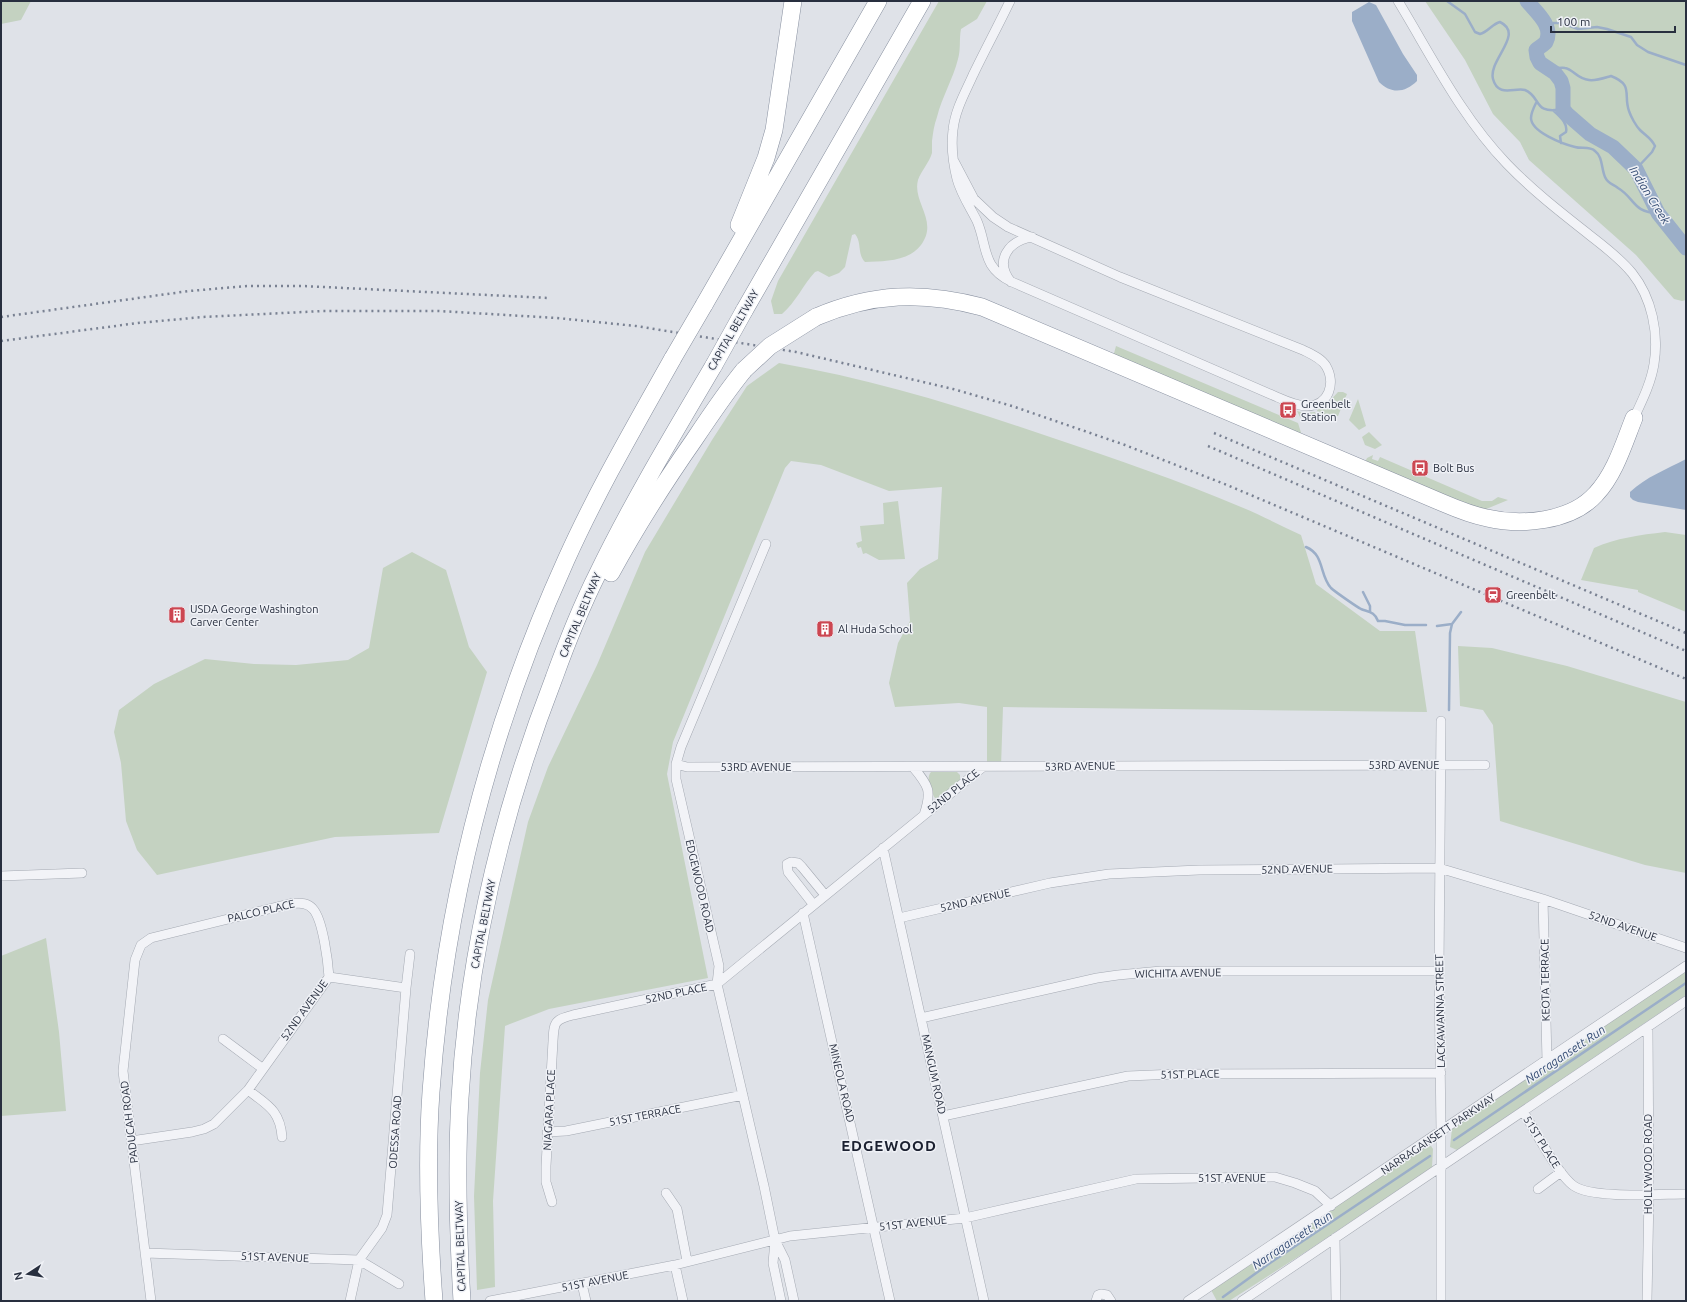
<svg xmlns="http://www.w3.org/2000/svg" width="1687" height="1302" viewBox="0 0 1687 1302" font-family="Ubuntu,sans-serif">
	<rect width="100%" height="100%" fill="#dfe2e8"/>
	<path fill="#c4d2c1" d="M1,1H31L21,20L1,24Z
		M939,1H987L977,19L961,29C959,39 961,49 958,59C953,79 942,97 937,117C934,125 933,133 932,141C932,145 932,149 932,153C929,163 921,171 918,180C912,202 939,221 921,245C908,262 884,261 865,262C857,254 862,242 855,234L852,235L845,267L839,273L829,277L818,271L815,272C803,285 796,302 782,314H774L771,301L778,281Z
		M1425,1H1686V300L1682,301L1674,299L1636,255L1529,160L1520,142L1493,114L1465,60Z
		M1116,346L1298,423L1303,439L1113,357Z
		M779,363C872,379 963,407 1053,438C1116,459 1180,481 1241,507C1261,515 1281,526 1301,535L1316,584L1380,631H1415L1427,712L1003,707L1001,767H987V707L959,703L895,707L889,683L898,643L910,621L907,583L920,569L938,559L942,487L889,491L821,465L791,461L785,468L673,742L667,774L708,978L549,1009L505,1026L493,1201L495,1287L477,1290L474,1196L480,1073L488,1000L528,822L548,767L597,665L645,552L712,440L747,386Z
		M1338,392H1343L1347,394L1338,416L1328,415L1319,417L1317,410L1325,406Z
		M1358,399L1366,426L1359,430L1349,420Z
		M1297,411L1304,413L1315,412L1317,418L1310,421L1300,417Z
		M1369,432L1382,445L1375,449L1365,445L1362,437Z
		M1373,455L1372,459L1378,461L1380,457L1482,501H1492L1498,497L1508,500L1479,512L1364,464L1367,458Z
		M898,501L905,559L879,560L866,553L863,554L861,547L858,548L856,543L862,541L860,526L884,524L883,503Z
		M1665,532L1686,535V612L1638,592V590L1581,580L1594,548C1616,538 1640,535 1665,532Z
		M412,552L446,570L469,647L487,672L439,833L335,837L157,875L137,850L126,821L121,763L114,732L119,710L154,684L205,659L254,664L296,665L348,660L369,648L383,568Z
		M1458,646L1492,648L1567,666L1686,702V873L1645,865L1500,821L1493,725L1483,710L1460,706Z
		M931,772H957L960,775V781L937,799L934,797C932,789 925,779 931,772Z
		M46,938L59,1032L66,1111L1,1116V956Z
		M1686,970V995L1457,1150L1450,1147L1452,1128Z
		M1431,1146L1433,1149L1432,1167L1307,1251L1229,1301H1217L1211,1290L1425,1147Z"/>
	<path fill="#9baec8" d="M1369,2L1376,5L1403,54L1417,75V81C1405,93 1391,94 1379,82L1352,21V12Z
		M1686,459V510L1638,502L1633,500L1630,497V492C1646,477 1667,469 1686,459Z"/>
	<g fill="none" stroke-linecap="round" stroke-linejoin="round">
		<path stroke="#9baec8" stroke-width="2.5" d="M1447,1L1465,14L1475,32L1480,34C1488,32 1492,24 1500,22C1525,34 1488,60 1493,79C1498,98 1515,87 1525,90C1542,97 1532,115 1563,109
			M1547,26L1554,23H1562L1578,29L1597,27L1607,29L1631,37L1637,45L1648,52L1686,65
			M1549,70C1554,69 1560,67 1565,68C1573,69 1577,79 1589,80C1596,81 1604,78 1611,76C1634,85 1623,94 1629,111C1631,117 1636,126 1640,130C1646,136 1651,138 1655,146L1652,152L1636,169
			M1536,103C1534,107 1531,113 1531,118C1531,132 1563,144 1575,147C1581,149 1590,146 1595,151C1603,157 1601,168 1605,177C1608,184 1613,184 1618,188C1635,198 1633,213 1658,213
			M1554,111C1560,117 1568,123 1566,132L1560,136L1561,143
			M1306,547C1325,555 1319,575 1331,588C1334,591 1357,607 1361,609C1369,612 1375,612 1378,621H1385L1405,625H1426
			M1363,592L1370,606V612
			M1437,626L1452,624L1461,612
			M1449,710L1450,633L1452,624
			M1454,1140L1686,983
			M1223,1297L1270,1263L1430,1156"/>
		<path stroke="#9baec8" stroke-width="15" d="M1527,1C1536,12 1554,26 1546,42C1544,45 1539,47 1536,50L1537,57L1540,63L1555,73L1561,81L1563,88V109L1567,114L1590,134L1613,147L1636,169L1658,213L1686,248"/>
		<defs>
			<path id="street" d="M1398,1C1432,57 1461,116 1507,164C1531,189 1559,211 1587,233C1602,245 1619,257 1632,273C1652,298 1659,333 1654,364C1651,383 1642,401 1634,418
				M954,161L974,199L993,217L1008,227L1120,277L1303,350C1311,354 1321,358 1326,366C1336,383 1329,406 1307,406C1297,406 1286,401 1277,397L1012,282C981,267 988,247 977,221C970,207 961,194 957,179C953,163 951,146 953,130C955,110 965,93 973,75C985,50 998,26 1010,1
				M1011,282C994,261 1008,241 1032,237
				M766,544L681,747L676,764V779L719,966L717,984L764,1186L775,1240L785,1260L794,1301
				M676,764L687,767L1485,765
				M913,767C929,786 932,791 924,815
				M883,848L984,1301
				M1,876L82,873
				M1543,899L1547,1061
				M813,904L788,872L787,864L791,862L798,863L802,867L825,895
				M803,913L890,1301
				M899,918L1050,883L1109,874L1199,870L1439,868L1543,899L1686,948
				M329,977L406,988
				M921,1018L1097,978L1118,975L1161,971H1439
				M223,1039L262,1068
				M248,1090C267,1105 280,1110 282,1137
				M1523,1111C1534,1129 1558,1175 1574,1186C1593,1199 1661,1194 1686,1194
				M943,1116L1128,1076L1176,1074L1441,1073
				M547,1132L566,1131L743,1095
				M131,1141L192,1132L204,1129L214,1124L248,1090L329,977
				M1538,1189L1561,1172
				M666,1193L677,1209L687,1261
				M552,1202L546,1182V1166L553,1041C554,1022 554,1020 573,1015L717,984L983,767
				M1335,1238L1336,1301
				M775,1241L773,1263L781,1301
				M145,1253L359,1260L399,1284
				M675,1265L683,1301
				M582,1284L586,1301
				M151,1301L123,1071L135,960L141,945L151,938L293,903C301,903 308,903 313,909C323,920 328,962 329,977
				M350,1301L359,1260L382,1228L387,1215L406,988L410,954
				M490,1301L675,1265L790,1236L965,1218L1136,1179L1275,1177L1295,1183L1315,1191L1331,1206
				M1096,1301L1098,1295L1101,1294L1107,1295L1111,1301
				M1188,1301L1686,966
				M1242,1301L1686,1001
				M1441,1301V1132L1439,971L1441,721
				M1647,1301L1649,1194L1648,1027"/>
			<path id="highway" d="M739,225L766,158L774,130L793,1
				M704,305L878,1
				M744,311L922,1
				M816,317C872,293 923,291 982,307L1443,503C1457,509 1472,515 1487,518C1521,526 1571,522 1596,494C1615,474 1624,443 1634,418
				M611,573C636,527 664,483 694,440C710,416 726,392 744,370
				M434,1301C429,1232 426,1162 431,1092C444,906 489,730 566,560C597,491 636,424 673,358
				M462,1301C458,1233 456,1165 460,1098C468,954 502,812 554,678C567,642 581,607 598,573C633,501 674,433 714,365"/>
		</defs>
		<use href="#street" stroke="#a4a9b2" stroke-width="10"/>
		<use href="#highway" stroke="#878f9f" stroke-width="18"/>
		<use href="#street" stroke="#f2f3f7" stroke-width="9"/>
		<use href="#highway" stroke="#fff" stroke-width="17"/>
		<path stroke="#798192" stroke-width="2.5" stroke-dasharray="2 4" stroke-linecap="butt" d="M1,317L189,291L248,286H303L549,298
			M1,341L138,323L203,317L323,311H439L557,318L636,326L796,352L953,389L1012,406L1125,445L1227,485L1686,679
			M1214,433L1686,633
			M1208,446L1686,651"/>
		<defs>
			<path id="highway-bridge" d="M673,358L704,305
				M714,365L744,311
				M744,370L770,346L816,317"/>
		</defs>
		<use href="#highway-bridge" stroke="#878f9f" stroke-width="18" stroke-linecap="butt"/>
		<use href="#highway-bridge" stroke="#fff" stroke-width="17"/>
	</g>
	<defs>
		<symbol id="bus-square" viewBox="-11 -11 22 22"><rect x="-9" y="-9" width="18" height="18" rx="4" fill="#cc4651" stroke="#eff1f6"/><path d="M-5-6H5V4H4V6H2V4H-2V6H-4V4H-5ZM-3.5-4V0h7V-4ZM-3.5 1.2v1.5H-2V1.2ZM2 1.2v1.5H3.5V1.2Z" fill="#fff"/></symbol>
		<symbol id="station-square" viewBox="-11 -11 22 22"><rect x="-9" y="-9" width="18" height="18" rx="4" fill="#cc4651" stroke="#eff1f6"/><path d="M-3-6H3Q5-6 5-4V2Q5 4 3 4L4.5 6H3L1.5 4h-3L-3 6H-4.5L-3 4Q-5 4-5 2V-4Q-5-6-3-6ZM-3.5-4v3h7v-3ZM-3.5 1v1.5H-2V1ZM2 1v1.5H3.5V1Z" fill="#fff"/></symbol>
		<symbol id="building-square" viewBox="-11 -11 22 22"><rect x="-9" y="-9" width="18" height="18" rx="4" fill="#cc4651" stroke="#eff1f6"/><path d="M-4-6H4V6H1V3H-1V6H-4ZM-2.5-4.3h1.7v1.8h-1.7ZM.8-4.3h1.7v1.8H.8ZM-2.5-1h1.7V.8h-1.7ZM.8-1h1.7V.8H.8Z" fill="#fff"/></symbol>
	</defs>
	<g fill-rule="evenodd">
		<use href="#bus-square" x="1278" y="400" width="20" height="20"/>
		<use href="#bus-square" x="1410" y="458" width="20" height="20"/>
		<use href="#station-square" x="1483" y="585" width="20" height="20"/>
		<use href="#building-square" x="167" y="605" width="20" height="20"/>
		<use href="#building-square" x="815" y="619" width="20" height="20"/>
	</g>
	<g text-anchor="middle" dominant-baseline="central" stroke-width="3" stroke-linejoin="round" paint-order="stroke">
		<g font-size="11" fill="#282f3f" stroke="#eff1f6">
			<text transform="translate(733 330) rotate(-60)">CAPITAL BELTWAY</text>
			<text transform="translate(580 615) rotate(-67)">CAPITAL BELTWAY</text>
			<text x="1404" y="765">53RD AVENUE</text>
			<text transform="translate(1080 766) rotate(-1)">53RD AVENUE</text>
			<text x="756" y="767">53RD AVENUE</text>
			<text transform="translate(953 791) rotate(-39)">52ND PLACE</text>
			<text transform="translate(1297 869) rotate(-1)">52ND AVENUE</text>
			<text transform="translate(700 886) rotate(77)">EDGEWOOD ROAD</text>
			<text transform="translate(975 900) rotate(-13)">52ND AVENUE</text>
			<text transform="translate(261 911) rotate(-13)">PALCO PLACE</text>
			<text transform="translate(483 924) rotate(-79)">CAPITAL BELTWAY</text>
			<text transform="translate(1623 926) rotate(19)">52ND AVENUE</text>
			<text transform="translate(1178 973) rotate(-1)">WICHITA AVENUE</text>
			<text transform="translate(1545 980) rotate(-91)">KEOTA TERRACE</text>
			<text transform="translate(676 993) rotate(-12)">52ND PLACE</text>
			<text transform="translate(304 1010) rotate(-54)">52ND AVENUE</text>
			<text transform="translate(1440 1011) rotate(-91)">LACKAWANNA STREET</text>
			<text transform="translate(934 1074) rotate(78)">MANGUM ROAD</text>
			<text transform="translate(1190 1074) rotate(-1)">51ST PLACE</text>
			<text transform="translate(842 1083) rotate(77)">MINEOLA ROAD</text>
			<text transform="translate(549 1110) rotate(-87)">NIAGARA PLACE</text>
			<text transform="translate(645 1115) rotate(-11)">51ST TERRACE</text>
			<text transform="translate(129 1122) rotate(-97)">PADUCAH ROAD</text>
			<text transform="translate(395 1132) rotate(-86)">ODESSA ROAD</text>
			<text transform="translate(1438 1134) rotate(-34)">NARRAGANSETT PARKWAY</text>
			<text transform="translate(1542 1142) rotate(58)">51ST PLACE</text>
			<text transform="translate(1648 1164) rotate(-90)">HOLLYWOOD ROAD</text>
			<text x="1232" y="1178">51ST AVENUE</text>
			<text transform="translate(913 1223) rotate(-6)">51ST AVENUE</text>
			<text transform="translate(460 1246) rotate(-92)">CAPITAL BELTWAY</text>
			<text transform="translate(275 1257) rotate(2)">51ST AVENUE</text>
			<text transform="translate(595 1281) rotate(-11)">51ST AVENUE</text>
		</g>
		<g font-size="11" fill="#282f3f" stroke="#eff1f6" text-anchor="start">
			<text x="1301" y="404">Greenbelt<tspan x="1301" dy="13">Station</tspan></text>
			<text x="1433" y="468">Bolt Bus</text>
			<text x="1506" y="595">Greenbelt</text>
			<text x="190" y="609">USDA George Washington<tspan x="190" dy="13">Carver Center</tspan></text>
			<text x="838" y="629">Al Huda School</text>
		</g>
		<g font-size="12" font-style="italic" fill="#334b73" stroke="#eff1f6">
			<text transform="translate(1650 195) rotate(58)">Indian Creek</text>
			<text transform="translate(1565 1054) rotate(-34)">Narragansett Run</text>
			<text transform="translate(1292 1240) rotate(-34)">Narragansett Run</text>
		</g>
		<g font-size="15" font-weight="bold" letter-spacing="1" fill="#1b2030" stroke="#eff1f6">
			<text x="889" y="1145">EDGEWOOD</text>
		</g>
	</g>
	<rect width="1687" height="1302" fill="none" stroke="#282f3f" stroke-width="4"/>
	<g transform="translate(28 1274) rotate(258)" stroke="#eff1f6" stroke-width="3" paint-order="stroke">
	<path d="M0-3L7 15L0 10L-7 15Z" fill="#282f3f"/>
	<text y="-6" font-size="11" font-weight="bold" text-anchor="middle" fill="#282f3f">N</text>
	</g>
	<path d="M1551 26v6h124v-6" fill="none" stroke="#282f3f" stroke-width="2"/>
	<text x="1557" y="26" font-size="12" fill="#282f3f" stroke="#eff1f6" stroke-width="3" paint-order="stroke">100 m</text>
</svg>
